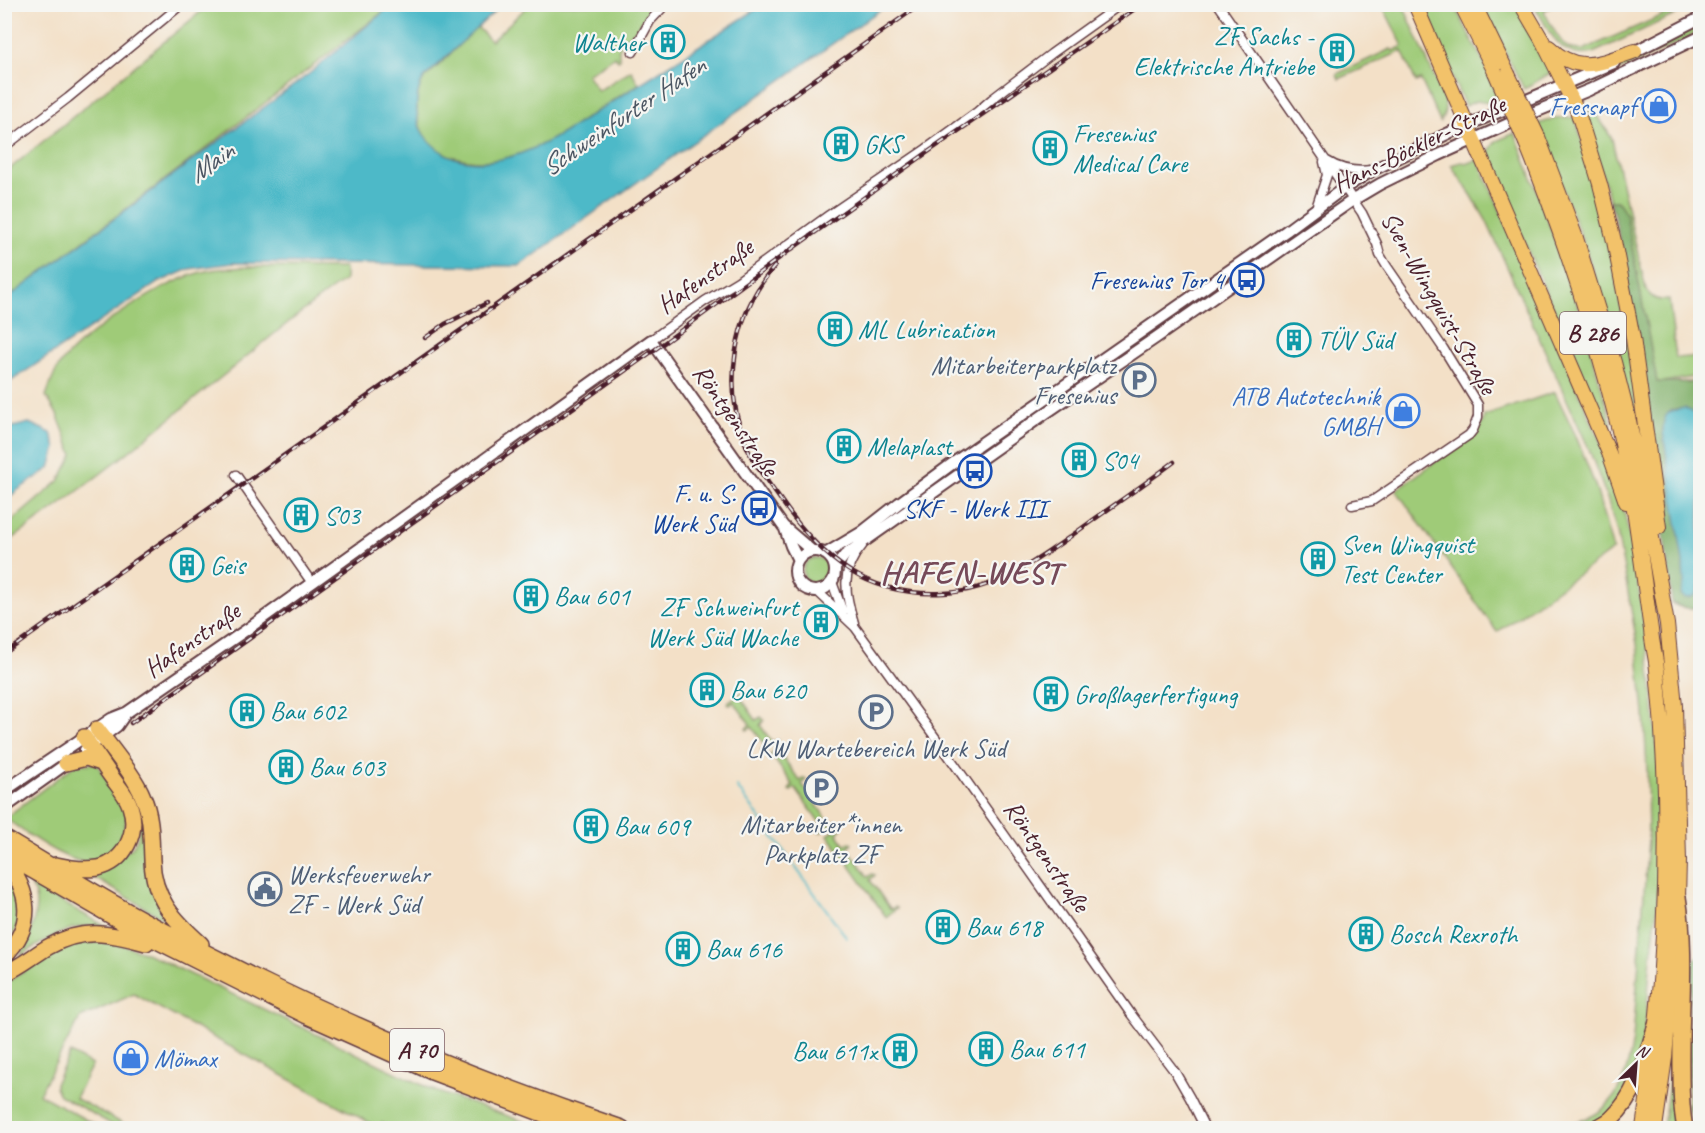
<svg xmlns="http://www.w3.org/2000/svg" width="1705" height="1133" viewBox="0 0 1705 1133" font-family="Caveat,sans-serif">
	<rect width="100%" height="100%" fill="#f6f6f2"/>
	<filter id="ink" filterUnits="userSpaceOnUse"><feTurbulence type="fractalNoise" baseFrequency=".0167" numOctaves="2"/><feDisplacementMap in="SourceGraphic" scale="12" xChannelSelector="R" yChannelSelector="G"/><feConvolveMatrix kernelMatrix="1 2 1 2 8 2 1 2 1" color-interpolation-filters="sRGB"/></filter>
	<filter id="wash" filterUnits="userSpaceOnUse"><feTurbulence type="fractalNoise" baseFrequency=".008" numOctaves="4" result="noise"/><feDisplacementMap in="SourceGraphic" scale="24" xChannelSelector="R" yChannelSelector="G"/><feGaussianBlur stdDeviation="1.35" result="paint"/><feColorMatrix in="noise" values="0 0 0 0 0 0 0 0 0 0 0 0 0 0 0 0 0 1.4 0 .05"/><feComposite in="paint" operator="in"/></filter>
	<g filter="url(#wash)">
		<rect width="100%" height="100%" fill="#f3e0c7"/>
		<path fill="#9fcb78" stroke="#747552" stroke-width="1.5" d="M209,5H392L183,166L5,300L4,168L7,171Z
			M529,5H658C650,12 644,19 638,27C630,37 614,44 620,59L618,60L615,56L587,74L598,91L631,70L639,84C623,94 608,103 592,114C567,131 542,149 512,157C477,166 425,161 418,118C416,106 416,93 422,82C425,76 433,71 438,66C451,53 464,40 477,27L491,41Z
			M1382,5H1403L1444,99C1446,109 1445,114 1440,122L1421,80L1416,82L1402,51L1339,79L1337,74L1391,49L1393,51L1403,46Z
			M1420,5H1454L1488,71L1499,99L1489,103L1476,101L1465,106Z
			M1481,5H1516L1554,71L1524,89Z
			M1534,5H1550L1551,6L1544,11C1549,21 1559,43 1569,48C1573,50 1578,50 1583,50L1666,14L1662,5H1696L1593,53C1559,62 1549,29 1534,5Z
			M1700,23V30L1684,40L1590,84L1585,80L1666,43Z
			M1593,108L1612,139L1646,290C1652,299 1658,301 1669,300L1676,358L1700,356V376L1657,383L1626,214L1617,201H1610L1583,112Z
			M1575,117L1608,230L1644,445L1640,446L1607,314L1586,250L1538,124L1554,119Z
			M1515,133L1570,280L1611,420V426L1609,428L1605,427L1486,155L1496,141Z
			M1478,159L1614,473C1629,524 1637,576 1645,629C1657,717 1664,806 1658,895C1656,919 1653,943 1650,967C1646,1016 1647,1075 1610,1113C1592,1131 1575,1128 1552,1128C1565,1125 1580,1122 1592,1116C1621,1101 1628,1069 1633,1039L1648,840L1647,772L1644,713L1637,644L1626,580L1617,532L1607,498L1589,449L1486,220L1472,196L1451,165L1461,162L1469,163Z
			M248,267L345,268V280C301,310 261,345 219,379C149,436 79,493 5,544V526L10,523L59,481L73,455L57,414L46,396C49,388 52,379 56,371C74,338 162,283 198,273C214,268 231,268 248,267Z
			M1555,392L1576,436L1596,488L1613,550L1497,632L1396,490L1476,433L1483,422L1484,416Z
			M803 571a13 13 0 1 1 26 0a13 13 0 1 1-26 0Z
			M742,692L745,693L741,698L756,720L761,717L764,720L760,725L772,742L778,740L762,752L761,750L766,747L752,727L747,730L746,729L750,724L734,702L730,705L728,704V702Z
			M781,746L783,748L779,752L800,781L804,778L806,779L802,784L828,821L830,823L836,821L821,832L819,831L823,827L795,788L791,791L789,790L793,785L772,756L767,758Z
			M96,763L128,812L120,848C114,852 108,858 101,861C76,872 25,832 5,818L75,765Z
			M141,809L159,907L168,921L86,873L132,848L138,837Z
			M839,827L841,829L837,833L845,845L850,842L852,843L848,848L868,877L872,874L875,875L870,880L889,907L891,909L895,907L897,908L886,917L828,835Z
			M4,870L18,893L20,922L4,949Z
			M30,884L112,930C78,917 47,939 20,956C29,938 44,903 30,884Z
			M104,942L122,945L144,952L435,1091L543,1128H392L382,1123L379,1128L134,994L80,1018L39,1094L101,1128H5L4,1057L7,1052L4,1051L5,983L61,949L82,943Z
			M1676,1030L1681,1128H1663Z
			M70,1053L92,1065L75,1098L131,1128H118L59,1095L55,1088V1084Z"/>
		<path fill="#7faf68" stroke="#64674a" stroke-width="1.5" d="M1610,201H1616L1620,204L1626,214L1657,382H1700V421C1684,401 1663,405 1663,432L1683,562L1684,584L1699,589L1700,579V606C1692,610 1680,608 1672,603L1657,477L1617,227Z
			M1700,954V1128H1693L1688,1107L1691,964Z"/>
		<path fill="#4db9c8" stroke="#4c6c7a" stroke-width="1.5" d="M392,5H502C482,23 462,42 442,61C436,67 428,73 423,80C416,91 416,108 418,120C420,133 429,142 438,149C475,177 529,153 563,133L763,5H887L519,266L233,263L189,269L159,282L5,385V300L310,73Z
			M1685,408L1693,413L1700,421V579C1699,590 1697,599 1684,598L1681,594L1684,584L1683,562L1663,432C1663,414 1667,410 1685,408Z
			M29,423L51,433L56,448L50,468L15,492L5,502V432L9,428Z"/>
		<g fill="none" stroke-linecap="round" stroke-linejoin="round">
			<path stroke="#4db9c8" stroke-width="2" d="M737,787L847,938"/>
		</g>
	</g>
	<g filter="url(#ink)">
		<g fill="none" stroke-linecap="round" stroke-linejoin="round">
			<defs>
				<path id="minor" d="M1218,4L1362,213L1377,244L1380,255L1386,265L1443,348L1478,405V417L1473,430L1469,435L1372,501L1352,505
					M633,52L650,21L666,4
					M4,147L68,98L182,4
					M1327,161C1341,170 1355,172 1371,170
					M1316,208L1327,175L1324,162
					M651,340L705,301L738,281L829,215L926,149L977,112L992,99L1051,54L1121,4
					M236,475L312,583
					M832,582L843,612
					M817,591L855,627L948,755L1131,1014L1175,1072L1190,1098L1205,1128
					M854,623C845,594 840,570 862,546"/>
				<path id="tertiary" d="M1630,54L1700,18
					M785,529L791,546L798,560
					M795 571a20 20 0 1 1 40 0a20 20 0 1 1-40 0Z
					M825,554L862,532L899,503L956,461L1286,231L1344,188L1373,170L1449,133L1614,63
					M835,568L845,555L1046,413L1157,337L1353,200L1380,184L1439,155L1535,112L1589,90L1700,37
					M85,750L117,726L126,713
					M4,791L111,719L126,713L249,628L651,340L783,526L812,551
					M4,808L70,761"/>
				<path id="trunk" d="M1415,4L1609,453L1626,502
					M1461,4L1495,72
					M1474,4L1508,74
					M1521,4L1542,40L1577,110L1600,184L1614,241L1633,338L1659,527
					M1549,47C1578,76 1602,62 1635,51
					M1538,137L1576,238L1614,362L1629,421L1647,509L1667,624L1675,706L1679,861L1678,897L1665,1058L1655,1128
					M1526,143C1563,235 1594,329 1618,426C1634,493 1641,562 1651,630C1652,644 1656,657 1657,670C1673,823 1666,977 1643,1128"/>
				<path id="motorway" d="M97,729C111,748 135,776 143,797C152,817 151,838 152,860C153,898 174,920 201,944
					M66,763L86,758L101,763
					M4,838C52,866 100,897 149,923C300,1004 459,1074 622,1128
					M4,854L139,932L307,1016L432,1072L580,1128
					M4,860C31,891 35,926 4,956
					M56,865C69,868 85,870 98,868C125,862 139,832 130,806C127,796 119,787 113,779C103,765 94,751 84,737
					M1678,897C1687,953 1680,1012 1681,1069C1681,1089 1681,1109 1685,1128
					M4,974C20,967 33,956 48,947C82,927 110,933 146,943
					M1596,1128C1602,1125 1608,1122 1612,1118C1638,1094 1646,1055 1657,1022"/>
			</defs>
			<use href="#minor" stroke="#633c42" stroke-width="11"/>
			<use href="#tertiary" stroke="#633c42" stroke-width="14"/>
			<use href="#trunk" stroke="#633c42" stroke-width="16"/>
			<use href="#motorway" stroke="#633c42" stroke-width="18"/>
			<use href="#minor" stroke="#fff" stroke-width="8"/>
			<use href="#tertiary" stroke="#fff" stroke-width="10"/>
			<use href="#trunk" stroke="#f2c26a" stroke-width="14"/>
			<use href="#motorway" stroke="#f2c26a" stroke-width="15"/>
			<defs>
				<path id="rail" d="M775,266C733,313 722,388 746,445C754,465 768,482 780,499C822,560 867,597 944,593C1000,591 1046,554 1089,523C1117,503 1146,483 1174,462
					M425,338L445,324L487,303
					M5,653C311,438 616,221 921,4
					M131,723L657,348L789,251L928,152L1142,4"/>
			</defs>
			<use href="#rail" stroke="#4a1f2b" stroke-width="4.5"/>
			<use href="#rail" stroke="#f6f6f2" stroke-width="2" stroke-dasharray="7" stroke-linecap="butt"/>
			<defs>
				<path id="trunk-bridge" d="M1495,72L1526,143
					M1508,74L1538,137"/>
			</defs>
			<use href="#trunk-bridge" stroke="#633c42" stroke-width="16" stroke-linecap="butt"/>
			<use href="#trunk-bridge" stroke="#f2c26a" stroke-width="14"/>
		</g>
	</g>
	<defs>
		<symbol id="building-ring" viewBox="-11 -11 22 22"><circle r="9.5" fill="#f6f6f2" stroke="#0f9aa8" stroke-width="1.5"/><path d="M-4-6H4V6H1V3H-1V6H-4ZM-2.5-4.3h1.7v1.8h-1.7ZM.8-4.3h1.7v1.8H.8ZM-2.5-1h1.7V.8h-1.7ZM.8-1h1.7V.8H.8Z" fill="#0f9aa8"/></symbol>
		<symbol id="shop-ring" viewBox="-11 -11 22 22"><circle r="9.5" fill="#f6f6f2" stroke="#3f7fe0" stroke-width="1.5"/><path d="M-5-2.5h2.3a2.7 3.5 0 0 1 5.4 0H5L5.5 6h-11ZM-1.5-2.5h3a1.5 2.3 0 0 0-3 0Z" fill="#3f7fe0"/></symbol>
		<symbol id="bus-ring" viewBox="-11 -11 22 22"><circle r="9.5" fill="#f6f6f2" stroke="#1a4fb4" stroke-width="1.5"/><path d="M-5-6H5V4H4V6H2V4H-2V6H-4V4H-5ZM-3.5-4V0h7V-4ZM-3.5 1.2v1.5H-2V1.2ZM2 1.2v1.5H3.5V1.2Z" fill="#1a4fb4"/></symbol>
		<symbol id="parking-ring" viewBox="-11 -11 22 22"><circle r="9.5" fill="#f6f6f2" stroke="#5c6f8a" stroke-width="1.5"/><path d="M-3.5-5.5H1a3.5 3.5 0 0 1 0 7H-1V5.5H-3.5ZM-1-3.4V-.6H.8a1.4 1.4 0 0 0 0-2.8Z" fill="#5c6f8a"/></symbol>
		<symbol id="civic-ring" viewBox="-11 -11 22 22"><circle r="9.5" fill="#f6f6f2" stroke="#5c6f8a" stroke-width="1.5"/><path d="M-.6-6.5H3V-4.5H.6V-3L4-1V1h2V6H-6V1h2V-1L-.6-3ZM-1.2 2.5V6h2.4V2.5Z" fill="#5c6f8a"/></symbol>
	</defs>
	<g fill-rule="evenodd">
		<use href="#building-ring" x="649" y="23" width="38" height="38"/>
		<use href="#building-ring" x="1318" y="32" width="38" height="38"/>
		<use href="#shop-ring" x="1640" y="87" width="38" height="38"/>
		<use href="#building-ring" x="822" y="125" width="38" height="38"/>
		<use href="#building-ring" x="1031" y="129" width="38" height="38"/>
		<use href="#bus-ring" x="1228" y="261" width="38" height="38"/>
		<use href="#building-ring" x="816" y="310" width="38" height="38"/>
		<use href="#building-ring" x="1275" y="321" width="38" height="38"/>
		<use href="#parking-ring" x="1120" y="361" width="38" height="38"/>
		<use href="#shop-ring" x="1384" y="392" width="38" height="38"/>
		<use href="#building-ring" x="825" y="427" width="38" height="38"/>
		<use href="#building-ring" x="1060" y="441" width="38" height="38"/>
		<use href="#bus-ring" x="956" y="452" width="38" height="38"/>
		<use href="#bus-ring" x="740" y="489" width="38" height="38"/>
		<use href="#building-ring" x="282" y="496" width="38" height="38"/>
		<use href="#building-ring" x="1299" y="540" width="38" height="38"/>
		<use href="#building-ring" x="168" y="546" width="38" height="38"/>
		<use href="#building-ring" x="512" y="577" width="38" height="38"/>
		<use href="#building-ring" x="802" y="603" width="38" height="38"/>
		<use href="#building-ring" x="688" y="671" width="38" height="38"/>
		<use href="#building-ring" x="1032" y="675" width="38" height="38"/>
		<use href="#building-ring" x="228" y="692" width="38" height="38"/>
		<use href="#parking-ring" x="857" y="693" width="38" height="38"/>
		<use href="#building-ring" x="267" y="748" width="38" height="38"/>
		<use href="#parking-ring" x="802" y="769" width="38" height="38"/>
		<use href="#building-ring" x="572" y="807" width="38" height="38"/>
		<use href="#civic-ring" x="246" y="870" width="38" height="38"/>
		<use href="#building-ring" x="924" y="908" width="38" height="38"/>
		<use href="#building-ring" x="1347" y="915" width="38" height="38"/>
		<use href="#building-ring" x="664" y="930" width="38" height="38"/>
		<use href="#building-ring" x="967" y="1030" width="38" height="38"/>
		<use href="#building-ring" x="881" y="1032" width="38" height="38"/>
		<use href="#shop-ring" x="112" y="1039" width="38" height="38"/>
	</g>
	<g text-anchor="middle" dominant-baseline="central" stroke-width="4.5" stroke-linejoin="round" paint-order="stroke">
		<g fill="#f6f6f2" stroke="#7e6067" stroke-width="1.5">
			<rect x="1560" y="312" width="66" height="42" rx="4.5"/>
			<rect x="390" y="1029" width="54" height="42" rx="4.5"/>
		</g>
		<g font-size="24" font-weight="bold" fill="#4a1f2b">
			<text x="1593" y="333">B 286</text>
			<text x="417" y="1050">A 70</text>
		</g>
		<g font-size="26" fill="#0d838f" stroke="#f6f6f2" text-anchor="start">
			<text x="1314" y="36" text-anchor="end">ZF Sachs -<tspan x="1314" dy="30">Elektrische Antriebe</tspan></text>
			<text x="645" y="42" text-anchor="end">Walther</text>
			<text x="1073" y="133">Fresenius<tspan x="1073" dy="30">Medical Care</tspan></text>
			<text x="864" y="144">GKS</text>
			<text x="858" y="329">ML Lubrication</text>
			<text x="1317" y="340">TÜV Süd</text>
			<text x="867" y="446">Melaplast</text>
			<text x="1102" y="460">S04</text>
			<text x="324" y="515">S03</text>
			<text x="1341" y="544">Sven Wingquist<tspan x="1341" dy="30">Test Center</tspan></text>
			<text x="210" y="565">Geis</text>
			<text x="554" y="596">Bau 601</text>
			<text x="798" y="607" text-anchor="end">ZF Schweinfurt<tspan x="798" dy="30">Werk Süd Wache</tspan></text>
			<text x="730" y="690">Bau 620</text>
			<text x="1074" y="694">Großlagerfertigung</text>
			<text x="270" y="711">Bau 602</text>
			<text x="309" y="767">Bau 603</text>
			<text x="614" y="826">Bau 609</text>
			<text x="966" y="927">Bau 618</text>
			<text x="1389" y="934">Bosch Rexroth</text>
			<text x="706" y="949">Bau 616</text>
			<text x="1009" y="1049">Bau 611</text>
			<text x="877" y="1051" text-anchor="end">Bau 611x</text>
		</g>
		<g font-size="26" fill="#366cbe" stroke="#f6f6f2" text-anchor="end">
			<text x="1636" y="106">Fressnapf</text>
			<text x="1380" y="396">ATB Autotechnik<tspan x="1380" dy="30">GMBH</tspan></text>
			<text x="154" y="1058" text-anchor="start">Mömax</text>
		</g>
		<g font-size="26" fill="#4a1f2b" stroke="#f6f6f2">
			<text transform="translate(1419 144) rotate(-26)">Hans-Böckler-Straße</text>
			<text transform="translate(705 276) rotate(-35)">Hafenstraße</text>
			<text transform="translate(1439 303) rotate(60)">Sven-Wingquist-Straße</text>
			<text transform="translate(736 420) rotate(55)">Röntgenstraße</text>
			<text transform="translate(192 640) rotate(-35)">Hafenstraße</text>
			<text transform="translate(1047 856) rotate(55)">Röntgenstraße</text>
		</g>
		<g font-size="26" fill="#164399" stroke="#f6f6f2" text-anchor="end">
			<text x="1224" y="280">Fresenius Tor 4</text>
			<text x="736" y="493">F. u. S.<tspan x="736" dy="30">Werk Süd</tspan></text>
			<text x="975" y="508" text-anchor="middle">SKF - Werk III</text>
		</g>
		<g font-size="26" fill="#4e5e75" stroke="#f6f6f2">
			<text x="1116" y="365" text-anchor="end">Mitarbeiterparkplatz<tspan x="1116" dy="30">Fresenius</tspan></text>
			<text x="876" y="748">LKW Wartebereich Werk Süd</text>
			<text x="821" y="824">Mitarbeiter*innen<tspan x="821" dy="30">Parkplatz ZF</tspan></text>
			<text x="288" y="874" text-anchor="start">Werksfeuerwehr<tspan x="288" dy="30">ZF - Werk Süd</tspan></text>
		</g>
		<g font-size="27" font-style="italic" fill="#4b5562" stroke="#f6f6f2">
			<text transform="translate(623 116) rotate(-34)">Schweinfurter Hafen</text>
			<text transform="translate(211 162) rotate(-36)">Main</text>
		</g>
		<g font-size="32" font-weight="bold" letter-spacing="1.5" fill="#764a59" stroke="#f6f6f2">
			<text x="971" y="572">HAFEN-WEST</text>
		</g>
	</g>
	<rect width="1705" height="1133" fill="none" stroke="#f6f6f2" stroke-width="24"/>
	<g transform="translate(1636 1064) rotate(25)" stroke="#f6f6f2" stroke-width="4.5" paint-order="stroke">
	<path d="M0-4.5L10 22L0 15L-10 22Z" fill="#4a1f2b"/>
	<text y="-9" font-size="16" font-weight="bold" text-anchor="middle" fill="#4a1f2b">N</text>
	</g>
</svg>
